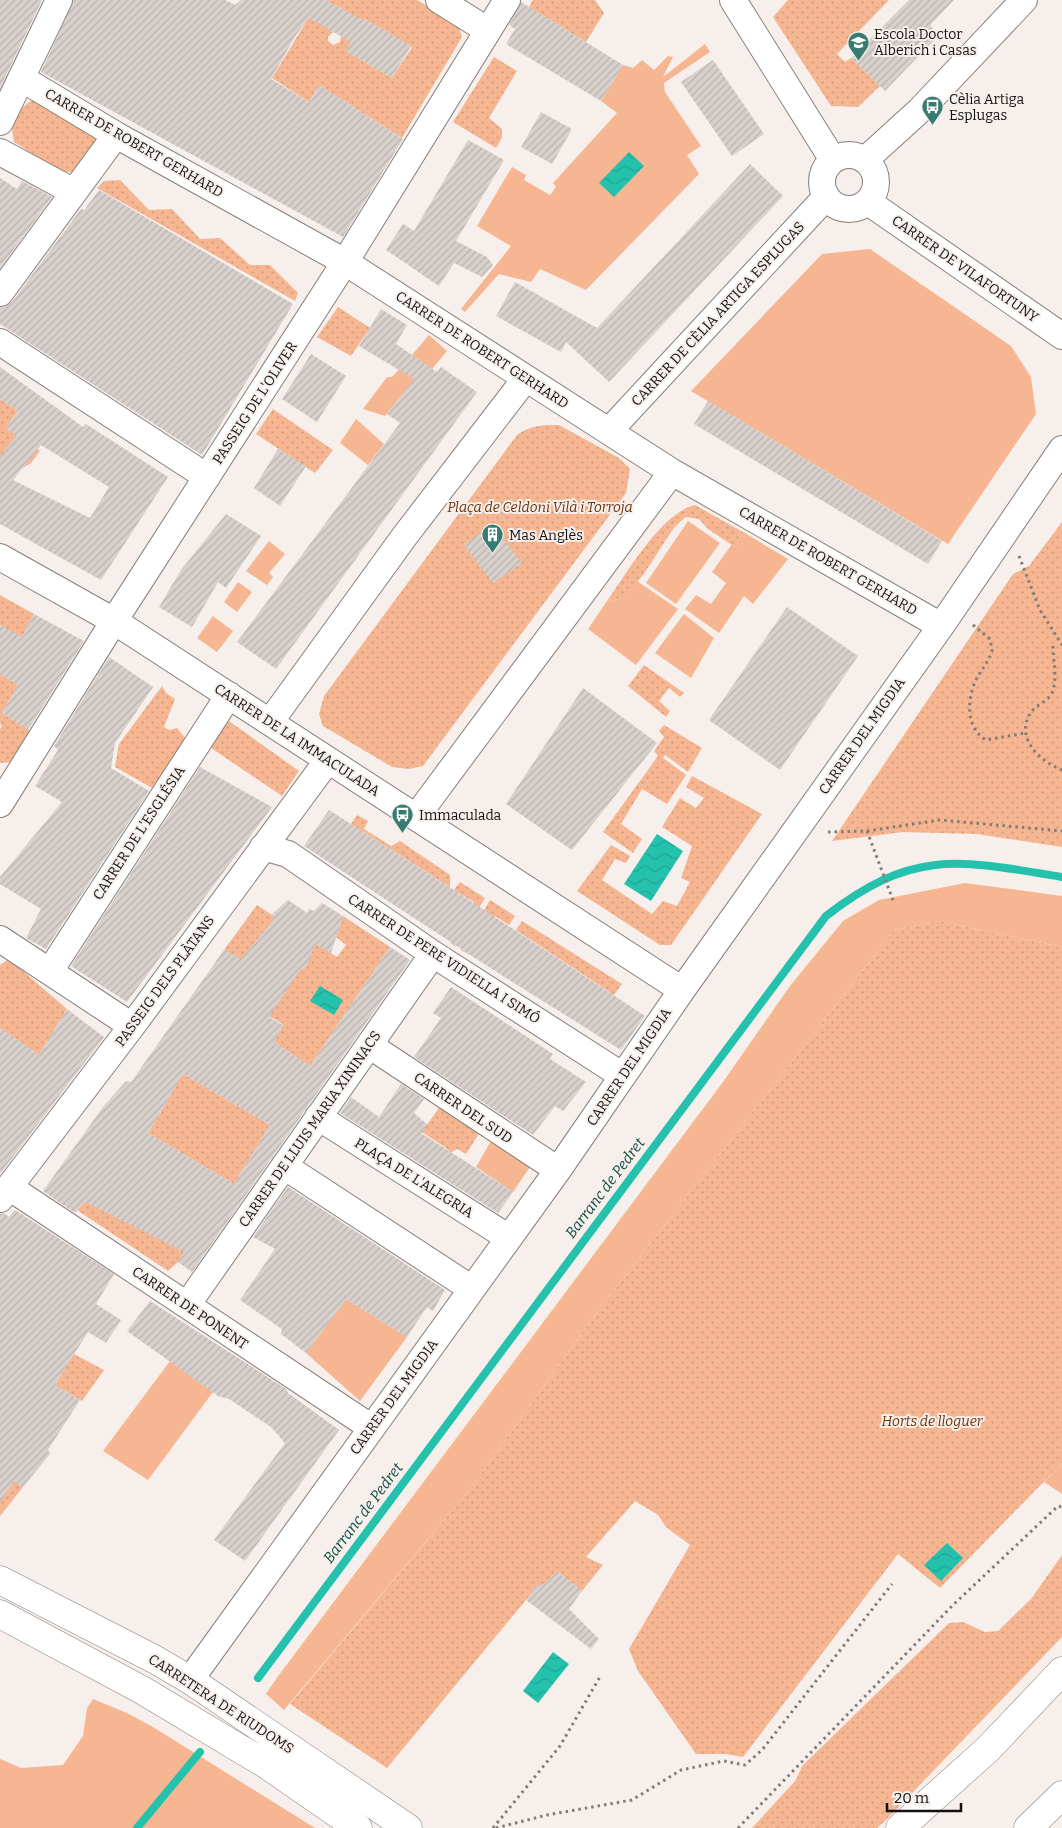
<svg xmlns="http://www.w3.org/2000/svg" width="1062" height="1828" viewBox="0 0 1062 1828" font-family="Bitter,serif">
	<defs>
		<pattern id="park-dots" width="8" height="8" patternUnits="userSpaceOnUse" patternTransform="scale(1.25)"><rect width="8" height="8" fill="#f6b691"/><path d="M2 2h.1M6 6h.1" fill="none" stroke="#d29b7c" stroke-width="1.8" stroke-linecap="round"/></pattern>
		<pattern id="water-waves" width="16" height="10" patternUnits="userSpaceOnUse" patternTransform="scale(1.25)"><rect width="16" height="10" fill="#24c2ad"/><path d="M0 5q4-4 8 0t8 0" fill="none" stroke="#20a694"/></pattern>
		<pattern id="building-hatch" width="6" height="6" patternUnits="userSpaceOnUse" patternTransform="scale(1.25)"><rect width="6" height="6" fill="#d8d0cc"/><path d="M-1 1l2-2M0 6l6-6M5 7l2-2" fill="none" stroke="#b8b2ae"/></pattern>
	</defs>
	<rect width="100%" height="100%" fill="#f7efeb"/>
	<path fill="#f6b691" d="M705,44L710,52L664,83L665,92L701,146L687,155L699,174L586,290L540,269L531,282L499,274L465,312L461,309L511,246L477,226L512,167L526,175L524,180L550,195L556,187L553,183L617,113L601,101L623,65L633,68L642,60L654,70L668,56L673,57L663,77Z
		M870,249L1011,346L1031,377L1036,414L948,544L691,391L822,254Z
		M429,335L447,351L432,369L412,355Z
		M404,364L420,377L405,397L401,396L385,416L363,409L387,377H392Z
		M356,419L384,444L368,465L340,443Z
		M688,521L720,543L676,604L646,583Z
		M743,532L788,559L753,604L744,596L719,633L685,609L696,595L711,604L726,583L712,572L732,544L735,547Z
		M269,541L285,554L269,573L273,577L267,585L246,571Z
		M637,581L678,609L636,665L588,629L607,601C619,603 630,590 637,581Z
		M238,582L252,592L237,612L224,602Z
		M684,614L714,638L691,678L655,653Z
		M213,616L233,631L217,652L197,638Z
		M965,883L1062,896V947L939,921L894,930L598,1311L466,1494L284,1710L266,1694L276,1679L723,1082L790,986L843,921L879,900Z
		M491,1141L530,1167L513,1192L476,1167Z
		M346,1299L407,1337L360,1401L306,1353Z
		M170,1361L213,1392L148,1480L103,1451Z
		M1062,1463V1494L1044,1482Z
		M93,1699L127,1713L153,1727L315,1828H0V1759L21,1768L63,1765L83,1736L87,1708Z"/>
	<path fill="url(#park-dots)" fill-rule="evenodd" d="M300,0L333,32L328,37V41L333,45L340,42L341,36L352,15L326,0H417L458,24L462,37L402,138L319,85L309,102L272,78L306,22ZM365,19L412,47L392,78L346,51Z
		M533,0H595L604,13L586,42L529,7Z
		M788,0H889L837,54L845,62L851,58L880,86L858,107L831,106L773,17Z
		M494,57L517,71L489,118L502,129V138L496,148L453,122Z
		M31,101H45L99,132V143L73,172H61L14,142C10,120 12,114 31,101Z
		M120,180L149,210L172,209L200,239L220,238L250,265H270L298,293L295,301L97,188L104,181Z
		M338,307L370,328L351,356L317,337Z
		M0,399L18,411L6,428L40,451L31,463L21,469L0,456Z
		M273,409L333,450L315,473L256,434Z
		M559,425L619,458L630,469L626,493L423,766L409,769L392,767L323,726L319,714L324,696L517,435C530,425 544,425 559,425Z
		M695,505L743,532L735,547L708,529L699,519L686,517C681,521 675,526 672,531C659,548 631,605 607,601C627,573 661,513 695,505Z
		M1062,522V847L976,834L903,832L832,841L1013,574L1029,566Z
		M0,595L34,614L20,641L0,625Z
		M644,665L684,693L680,697L669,688L659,701L670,711L666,717L628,686Z
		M0,674L18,685L2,713L32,732L10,762L0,763V729L2,726L0,723Z
		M162,686L166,693L175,699L164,727L169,730L177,728L186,739L152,788L115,767L119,744Z
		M226,719L299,771L282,796L208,746Z
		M664,725L702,748L688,772L665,755L663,758L686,775L667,804L642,789L621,824L642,839L633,853L603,832L658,756L654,751L664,737L659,731Z
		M692,776L762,814L671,945H660L577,891L611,845L630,856L626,863L615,859L602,880L652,914L663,901L677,906L690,882L681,878L692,846L662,827L680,798L696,808L704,798L686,787Z
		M357,815L368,821L364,829L391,846L400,841L450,875V887L351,824Z
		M460,882L485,898L455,946L450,942L474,902L454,890Z
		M490,900L515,916L509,925L495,916L470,955L461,950Z
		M257,905L337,957L346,945L336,937L343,916L390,947L310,1066L274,1042L283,1024L243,1002L261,970L224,950Z
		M522,921L622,984L614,995L516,930Z
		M939,921L1062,947V1463L940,1588L898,1554L743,1757L725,1754H696L638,1671L629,1649L690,1545L666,1527L658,1515L635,1501L586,1557L603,1565L582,1591L557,1571L545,1584L526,1600L387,1768L290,1704L466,1494L598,1311L894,930Z
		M9,959L67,1009L39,1055L4,1031L0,1036V965Z
		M178,1071L270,1125L234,1184L148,1133L166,1103Z
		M441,1105L480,1132L466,1154L457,1149L448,1154L449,1150L422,1132Z
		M103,1182L193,1238L178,1262L168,1271L77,1210Z
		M74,1354L104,1370L82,1401L55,1385Z
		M14,1481L23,1487L0,1516V1486L11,1484Z
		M1062,1555V1637L886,1820L877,1828H752L796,1780L802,1766L949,1623L963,1622L985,1632L998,1631L1031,1599Z"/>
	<path fill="url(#water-waves)" d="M629,152L644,166L614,197L599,183Z
		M657,834L683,851L651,901L624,884Z
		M320,986L343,1000L334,1015L310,1001Z
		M947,1543L963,1558L941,1581L924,1565Z
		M553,1652L569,1664L538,1703L523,1691Z"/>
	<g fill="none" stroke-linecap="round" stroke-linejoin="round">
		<path stroke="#24c2ad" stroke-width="8" d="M258,1678L826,916C913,848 960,860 1062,877
			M137,1828L200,1752"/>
	</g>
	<path fill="url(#building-hatch)" fill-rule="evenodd" d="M0,0H42L0,88Z
		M74,0H225L235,5L241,0H326L364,21L365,19L411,46L392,78L346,51L351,42L309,18L296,35L271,79L309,102L319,85L403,139L343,237L41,72Z
		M909,0H954L930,25L938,36L885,91L851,58Z
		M521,2L623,65L601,101L506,44L515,29L509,25Z
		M713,60L764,134L732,156L681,82Z
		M541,112L572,129L552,164L521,147Z
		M468,140L504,160L456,241L487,257L493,265L482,277L454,263L439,286L386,250L403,224L414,231Z
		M750,164L783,196L609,382L566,342L561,352L496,316L515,282L597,328Z
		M0,178L17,189L22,181L52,197L0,268Z
		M99,190L293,304L202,455L0,324V308L12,302L81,209L84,210Z
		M381,309L407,325L396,344L437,372L441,367L477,392L276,669L237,642L400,423L387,414L414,379L359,346Z
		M311,354L346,376L317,422L282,399Z
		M0,367L83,427L86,424L168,477L101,580L0,524V456L16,436L6,428L18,411L0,399ZM41,445L109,487L90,518L13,480Z
		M708,401L942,541L928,564L694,424Z
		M278,449L306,466L280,506L254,488Z
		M226,514L261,536L226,588L218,582L192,627L159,607L181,570Z
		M491,524L522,563L493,583L464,545Z
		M787,607L858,656L780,770L709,720Z
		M34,614L84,641L28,730L2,713L18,685L0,674V625L22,637Z
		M109,657L153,687L115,743L111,768L149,791L46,949L26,938L41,909L0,884V877L62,802L35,786L58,750L54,746Z
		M583,688L657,743L572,850L506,804Z
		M200,767L272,807L127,1002L71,966Z
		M329,810L454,890L645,1016L621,1050L495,971L304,846Z
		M288,900L307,913L309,909L314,911L322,903L343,916L331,953L315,944L306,968L300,970L269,1017L283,1025L274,1042L310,1066L390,947L410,960L192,1272L178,1262L184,1252L85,1202L75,1213L43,1191L103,1107L126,1081L131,1082L224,950L241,959L275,918L271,915ZM183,1074L270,1125L234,1184L148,1133Z
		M451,987L553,1054L550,1059L586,1082L563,1111L555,1106L533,1135L414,1057L441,1018L433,1013Z
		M67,1009L104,1037L0,1174V1028L39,1055Z
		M401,1084L424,1099L414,1113L428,1125L421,1133L513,1192L498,1213L340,1113L351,1097L379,1117Z
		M288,1187L445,1290L433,1311L427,1307L407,1337L346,1299L306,1353L281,1334L282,1329L240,1300L275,1249L253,1237Z
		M15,1210L114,1274L96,1304L121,1320L106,1343L88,1332L55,1385L80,1400L48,1450L50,1454L23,1487L14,1481L0,1502V1214L4,1213L9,1217Z
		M150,1301L286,1389L288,1393L339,1430L245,1561L214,1540L285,1443L271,1427L229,1399L218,1396L127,1331Z
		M557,1571L582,1591L569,1609L599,1639L591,1649L526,1600L536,1586L545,1584Z"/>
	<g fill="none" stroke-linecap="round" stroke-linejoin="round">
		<defs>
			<path id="street" d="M439,0L487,30
				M733,0L833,160
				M21,78L116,135L345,262L672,472L941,626
				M0,122L59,0
				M0,152L74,192
				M822 182a27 27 0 1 1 54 0a27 27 0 1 1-54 0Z
				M865,160L920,110L1024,0
				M868,202L1062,336
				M0,293L116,135
				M0,342L207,477
				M609,431L826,197
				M0,557L114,621L682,990
				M270,722L404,537L526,378
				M0,804L114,621L345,262L507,0
				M416,817L672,472
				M263,847L288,854L433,954L623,1076
				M0,939L132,1026
				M50,971L229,695
				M369,1045L558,1170
				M318,1117L509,1238
				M284,1166L472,1289
				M9,1187L372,1428
				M0,1199L132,1026L328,760
				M187,1305L433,954
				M190,1680L558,1170L682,990L941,626L1062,449"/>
			<path id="secondary" d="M0,1580L154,1659L190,1680L408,1828
				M0,1614L142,1690L267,1765L358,1828
				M900,1828L988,1749L1062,1671"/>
			<path id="highway" d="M1028,1828L1062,1795"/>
		</defs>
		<use href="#street" stroke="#867f7b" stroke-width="28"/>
		<use href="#secondary" stroke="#867f7b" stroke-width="29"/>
		<use href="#highway" stroke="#867f7b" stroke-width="29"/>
		<path stroke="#807c79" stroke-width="3" stroke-dasharray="2.5 4" stroke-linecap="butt" d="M1019,556L1040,610L1062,645
			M973,625L990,639L992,651C988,663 980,671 975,682C967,701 966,728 986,740L1025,733
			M1053,646C1053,662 1058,677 1052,693C1048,701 1038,704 1032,711C1013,736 1039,761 1062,770
			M867,831L894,903
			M828,832L867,831L940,820L1062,831
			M493,1828L560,1746L601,1675
			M496,1828L547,1815L632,1800L681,1770L724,1761L745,1765L762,1750L892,1584
			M738,1828L953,1605L1058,1506L1062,1507"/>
		<use href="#street" stroke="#fff" stroke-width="26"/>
		<use href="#secondary" stroke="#fff" stroke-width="28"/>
		<use href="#highway" stroke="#fff" stroke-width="28"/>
	</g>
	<defs>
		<symbol id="school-pin" viewBox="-11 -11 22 30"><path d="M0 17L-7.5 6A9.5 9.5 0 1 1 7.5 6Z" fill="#377c70" stroke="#f7efeb"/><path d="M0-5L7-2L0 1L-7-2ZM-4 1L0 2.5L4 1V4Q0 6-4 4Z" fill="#fff"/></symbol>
		<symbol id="bus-pin" viewBox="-11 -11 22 30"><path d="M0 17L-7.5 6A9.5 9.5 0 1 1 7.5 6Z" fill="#377c70" stroke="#f7efeb"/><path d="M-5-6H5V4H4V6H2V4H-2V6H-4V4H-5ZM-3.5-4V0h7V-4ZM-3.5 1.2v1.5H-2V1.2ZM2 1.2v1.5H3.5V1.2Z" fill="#fff"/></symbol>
		<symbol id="building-pin" viewBox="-11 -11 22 30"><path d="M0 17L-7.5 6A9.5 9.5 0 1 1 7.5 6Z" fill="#377c70" stroke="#f7efeb"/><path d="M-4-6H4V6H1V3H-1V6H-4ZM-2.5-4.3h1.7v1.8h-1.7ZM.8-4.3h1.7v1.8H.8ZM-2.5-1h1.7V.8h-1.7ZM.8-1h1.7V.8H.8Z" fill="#fff"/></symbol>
	</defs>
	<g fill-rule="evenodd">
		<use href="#school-pin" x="846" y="30" width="25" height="34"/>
		<use href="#bus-pin" x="920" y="94" width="25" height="34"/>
		<use href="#building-pin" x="480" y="522" width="25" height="34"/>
		<use href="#bus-pin" x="390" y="802" width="25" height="34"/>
	</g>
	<g text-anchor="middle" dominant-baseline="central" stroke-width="4" stroke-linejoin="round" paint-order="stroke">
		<g font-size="14" fill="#141210" stroke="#f7efeb" text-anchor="start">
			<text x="874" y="34">Escola Doctor<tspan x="874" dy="16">Alberich i Casas</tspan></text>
			<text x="949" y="99">Cèlia Artiga<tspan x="949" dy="16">Esplugas</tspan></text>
			<text x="509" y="535">Mas Anglès</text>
			<text x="419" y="815">Immaculada</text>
		</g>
		<g font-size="14" fill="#141210" stroke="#f7efeb">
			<text transform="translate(134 143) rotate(30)">CARRER DE ROBERT GERHARD</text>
			<text transform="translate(965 269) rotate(35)">CARRER DE VILAFORTUNY</text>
			<text transform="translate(718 314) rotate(-47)">CARRER DE CÈLIA ARTIGA ESPLUGAS</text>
			<text transform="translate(482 350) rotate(33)">CARRER DE ROBERT GERHARD</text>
			<text transform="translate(255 403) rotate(-57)">PASSEIG DE L'OLIVER</text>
			<text transform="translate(828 561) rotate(30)">CARRER DE ROBERT GERHARD</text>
			<text transform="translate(862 736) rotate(-55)">CARRER DEL MIGDIA</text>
			<text transform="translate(297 740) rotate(33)">CARRER DE LA IMMACULADA</text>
			<text transform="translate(139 833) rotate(-57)">CARRER DE L'ESGLÉSIA</text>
			<text transform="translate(444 959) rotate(33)">CARRER DE PERE VIDIELLA I SIMÓ</text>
			<text transform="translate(165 981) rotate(-54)">PASSEIG DELS PLÀTANS</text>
			<text transform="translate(629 1067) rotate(-56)">CARRER DEL MIGDIA</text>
			<text transform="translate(463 1108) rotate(34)">CARRER DEL SUD</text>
			<text transform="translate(310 1129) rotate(-55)">CARRER DE LLUIS MARIA XININACS</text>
			<text transform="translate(414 1178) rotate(32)">PLAÇA DE L'ALEGRIA</text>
			<text transform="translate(190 1308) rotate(34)">CARRER DE PONENT</text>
			<text transform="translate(394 1397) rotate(-54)">CARRER DEL MIGDIA</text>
			<text transform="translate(221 1704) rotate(33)">CARRETERA DE RIUDOMS</text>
		</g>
		<g font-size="14" font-style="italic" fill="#6d350d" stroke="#f7efeb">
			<text x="540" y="507">Plaça de Celdoni Vilà i Torroja</text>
			<text x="932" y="1421">Horts de lloguer</text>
		</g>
		<g font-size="15" font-style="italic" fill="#0a4a41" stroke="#f7efeb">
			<text transform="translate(605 1188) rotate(-53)">Barranc de Pedret</text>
			<text transform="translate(363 1513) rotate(-53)">Barranc de Pedret</text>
		</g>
	</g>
	<path d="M887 1803v8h74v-8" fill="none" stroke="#141210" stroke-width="2.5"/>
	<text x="894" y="1803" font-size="15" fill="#141210" stroke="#f7efeb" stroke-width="4" paint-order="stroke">20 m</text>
</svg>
